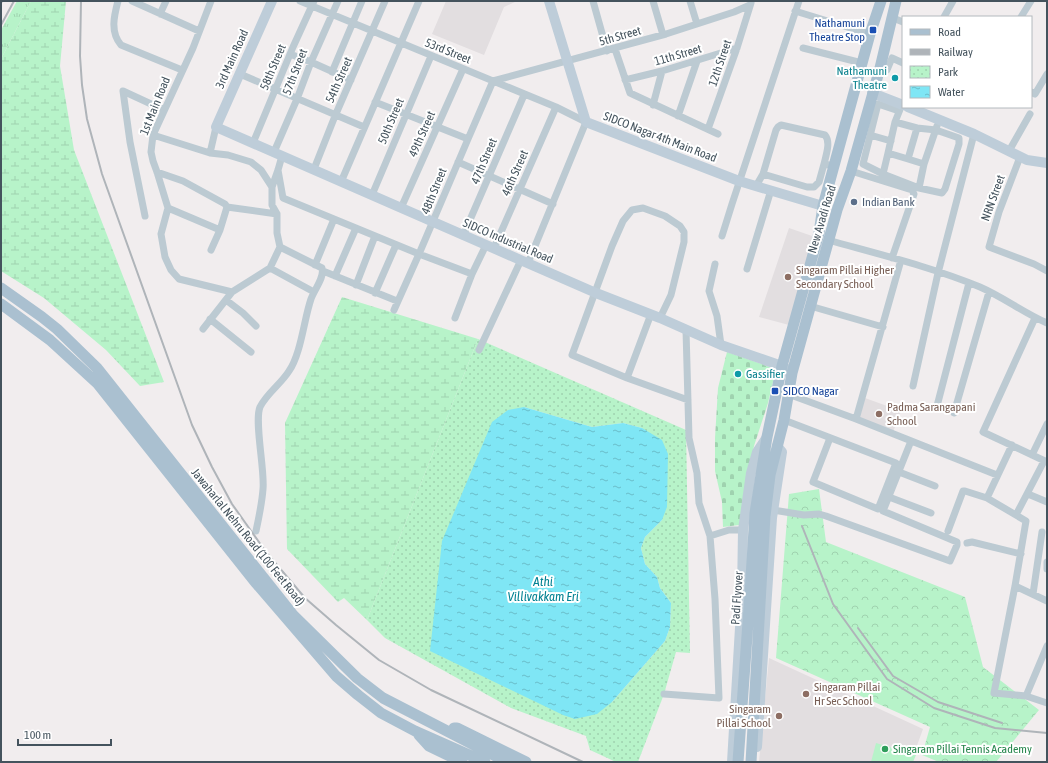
<svg xmlns="http://www.w3.org/2000/svg" width="1048" height="763" viewBox="0 0 1048 763" font-family="'Asap Condensed',sans-serif">
	<defs>
		<pattern id="grass-tufts" width="24" height="20" patternUnits="userSpaceOnUse"><rect width="24" height="20" fill="#b7f3c9"/><path d="M3 7l-1-3M5 7V3M7 7l1-3M15 17l-1-3M17 17v-4M19 17l1-3" fill="none" stroke="#9fd2af"/></pattern>
		<pattern id="forest-crowns" width="20" height="18" patternUnits="userSpaceOnUse"><rect width="20" height="18" fill="#b7f3c9"/><path d="M2 6a3 3 0 1 1 6 0M12 15a3 3 0 1 1 6 0" fill="none" stroke="#9fd2af"/></pattern>
		<pattern id="wetland-marsh" width="20" height="14" patternUnits="userSpaceOnUse"><rect width="20" height="14" fill="#b7f3c9"/><path d="M1 5h8M5 5V1M11 12h8M15 12V8" fill="none" stroke="#9fd2af"/></pattern>
		<pattern id="cemetery-stones" width="16" height="16" patternUnits="userSpaceOnUse"><rect width="16" height="16" fill="#b7f3c9"/><path d="M2 7V4a2 2 0 0 1 4 0v3zM10 15v-3a2 2 0 0 1 4 0v3z" fill="#9fd2af"/></pattern>
		<pattern id="park-dots" width="8" height="8" patternUnits="userSpaceOnUse"><rect width="8" height="8" fill="#b7f3c9"/><path d="M2 2h.1M6 6h.1" fill="none" stroke="#9fd2af" stroke-width="1.8" stroke-linecap="round"/></pattern>
		<pattern id="water-ripples" width="26" height="14" patternUnits="userSpaceOnUse"><rect width="26" height="14" fill="#7fe6f5"/><path d="M2 4q2-2 4 0t4 0M15 11q2-2 4 0t4 0" fill="none" stroke="#6abdca"/></pattern>
	</defs>
	<rect width="100%" height="100%" fill="#f1edee"/>
	<path fill="#e2dee0" d="M446,1H517L504,7L484,55L432,34Z
		M789,228L815,237L789,325L759,317Z
		M865,398L901,411L893,432L858,418Z
		M769,658L923,729L911,762H759Z"/>
	<path fill="url(#grass-tufts)" d="M17,1H31L1,59V30Z"/>
	<path fill="url(#forest-crowns)" d="M819,489L826,542L965,597L983,667L1039,710L996,762H939L922,755L930,727L776,658L789,494Z"/>
	<path fill="url(#wetland-marsh)" d="M31,1H66L60,66L74,150L164,382L140,386L106,350L44,298L1,271V59Z
		M342,297L478,339L367,620L344,598L338,602L287,549L285,423Z"/>
	<path fill="url(#cemetery-stones)" d="M727,352L776,369L768,403L754,446L739,525L723,527L722,502L715,471V438L718,388Z"/>
	<path fill="url(#park-dots)" fill-rule="evenodd" d="M478,339L686,430L690,653L676,652L664,694L638,762H616L590,750L586,736L511,708L385,638L367,620ZM524,407L592,427L623,423L642,428L662,520L645,537L641,548L645,564L657,577L660,588L671,603L670,627L665,641L612,702Z"/>
	<path fill="#b7f3c9" d="M876,743L916,755L913,762H871Z"/>
	<path fill="url(#water-ripples)" d="M524,407L592,427L623,423L642,428L662,440L668,454L667,507L662,520L645,537L641,548L645,564L657,577L660,588L671,603L670,627L665,641L612,702L597,714L575,719L563,715L430,651L442,541L492,422L508,410Z"/>
	<g fill="none" stroke-linecap="round" stroke-linejoin="round">
		<path stroke="#bccad2" stroke-width="7" d="M118,1C114,16 110,32 121,45L182,70
			M132,1L199,31
			M300,1L556,107L586,122L528,263
			M593,1L607,51
			M653,1L663,35
			M690,1L697,24
			M795,11L870,34
			M160,14L166,1
			M944,17L953,1
			M1021,17L1031,1
			M893,18L903,22
			M803,48L862,63
			M615,49L630,93L718,134
			M290,54L311,62L351,80
			M880,68L887,70L892,58L903,63
			M332,72L362,1
			M240,74L364,127
			M625,80L662,71L737,48
			M1031,92L1035,94L1047,74
			M375,102L468,139
			M653,105L662,71
			M901,107L895,122L917,128L908,159L924,164
			M678,116L697,61
			M895,122L888,153L908,159
			M708,129L737,48L751,3
			M153,135L210,153L228,155L251,162L261,170L272,187V205L277,214V233L280,247L270,268L232,292L179,279L171,270L165,257L161,234L168,208L157,172L153,161L151,152L153,135L193,48L211,1
			M870,135L891,141
			M253,143L293,47L314,1
			M1009,151L1030,114
			M274,152L297,99L311,62L338,1
			M210,153L216,127
			M888,153L883,174L919,188L942,193L945,189L959,144V138L936,130L917,128
			M1020,157L999,212L989,247L1034,264L1047,271
			M458,162L553,204
			M314,169L335,116L385,1
			M278,170L283,198L419,254L472,274
			M851,171L912,190L914,194L892,258
			M157,172L183,181L225,204L227,207L220,230L211,250
			M763,174L807,187H814L819,182L824,164
			M883,174L863,164L878,104L899,111
			M341,182L419,1
			M756,186L763,174L776,130L778,127L781,125L825,135C831,142 826,155 824,164L834,166
			M272,187L278,170L282,156
			M919,188L924,164L937,126
			M372,195L431,56
			M227,207L277,214
			M168,208L220,230
			M401,208L463,69
			M145,216L130,142L123,91L164,110
			M463,236L524,95
			M722,236L732,204L799,1
			M828,240C878,254 932,267 980,287C1003,297 1024,313 1047,323
			M494,248L556,107
			M715,264L709,291L717,316L721,345
			M315,265L334,219
			M270,268L314,292
			M747,269L771,190
			M323,271L397,301
			M335,276L356,228
			M356,285L375,236
			M375,293L396,245
			M226,300L243,313L256,326
			M810,306L883,327
			M394,310L419,254L468,139L493,81L666,34L734,12L750,5
			M455,318L472,274L486,245
			M660,318L671,295L684,242V232L680,226L665,216L643,208L632,210L623,221L612,246L572,355L627,378L688,400
			M1035,318L983,432L1047,462
			M210,319L251,352
			M203,329L232,292
			M686,330L689,438L697,473L699,503L710,536L729,530H743
			M479,350L521,260
			M627,378L651,314
			M913,386L938,273L974,134
			M788,394L856,419L997,475
			M937,406L969,283
			M954,413L989,292
			M856,419L901,260
			M784,420L896,463L878,509L813,482L830,438
			M1032,455L1047,424
			M899,472L935,486
			M1028,494L1047,502
			M889,497L931,513
			M987,498L1012,445
			M773,510L804,515L819,514L826,516L950,561L957,545V542L883,511L911,441
			M1016,515L1042,465L1043,460
			M256,531C259,517 262,503 263,489C265,470 254,421 260,407C267,393 281,384 289,371C301,354 304,319 311,299C314,290 325,277 322,268L280,247
			M948,531L963,491H965L987,498L1026,521L1015,586L994,693L1026,696L1047,646
			M967,543L972,542L1021,554
			M1047,562V569
			M1015,586L1047,601
			M1033,594L1042,532
			M664,694L719,698L715,599L710,536
			M1026,696L1047,703"/>
		<path stroke="#becdd9" stroke-width="10" d="M272,1L216,127L596,293L660,318L721,345L782,366L788,370
			M549,1L586,122L739,181L823,206
			M872,93L903,105
			M908,107L974,134L1027,160L1047,163
			M757,747L772,518L782,452L777,446
			M732,762L742,594L743,530L751,473L757,452L767,437"/>
		<path stroke="#aac0d0" stroke-width="11" d="M1,288L42,317L57,329L97,368L293,615L357,678L383,698L507,762
			M1,304L50,340L98,384L256,583L336,676L358,695L381,713L415,731L485,762
			M454,728H457L526,762
			M419,735L429,746L462,762
			M738,762L750,594L755,513L767,437L782,366L819,233L823,206L870,34L881,1
			M751,762L765,516L770,475L784,420L792,373L837,210L851,171L880,68L896,1"/>
		<path stroke="#afb4b9" stroke-width="2" d="M81,1L80,56L82,85L87,119L102,174L192,425L212,467L232,504L266,552L305,598L336,625L379,660L431,690L583,762
			M1,3L2,1
			M1,25L14,1
			M802,526L833,604L887,679L934,708L995,728L1047,733
			M858,628L893,676L938,702L1002,723"/>
	</g>
	<g fill="#1a4fb4" stroke="#fff" stroke-width="1.5">
		<rect x="869" y="26" width="8" height="8" rx="2"/>
		<rect x="771" y="387" width="8" height="8" rx="2"/>
	</g>
	<g fill="#0f9aa8" stroke="#fff" stroke-width="1.5">
		<circle cx="895" cy="78" r="4"/>
		<circle cx="738" cy="374" r="4"/>
	</g>
	<circle fill="#5c6f8a" stroke="#fff" stroke-width="1.5" cx="854" cy="202" r="4"/>
	<g fill="#8d6e63" stroke="#fff" stroke-width="1.5">
		<circle cx="788" cy="277" r="4"/>
		<circle cx="879" cy="414" r="4"/>
		<circle cx="806" cy="694" r="4"/>
		<circle cx="779" cy="716" r="4"/>
	</g>
	<circle fill="#2e9e5b" stroke="#fff" stroke-width="1.5" cx="885" cy="749" r="4"/>
	<g text-anchor="middle" dominant-baseline="central" stroke-width="4" stroke-linejoin="round" paint-order="stroke">
		<g font-size="12" fill="#164399" stroke="#fff" text-anchor="end">
			<text x="865" y="23">Nathamuni<tspan x="865" dy="14">Theatre Stop</tspan></text>
			<text x="783" y="391" text-anchor="start">SIDCO Nagar</text>
		</g>
		<g font-size="12" fill="#44535d" stroke="#fff">
			<text transform="translate(620 36) rotate(-16)">5th Street</text>
			<text transform="translate(448 51) rotate(22)">53rd Street</text>
			<text transform="translate(678 55) rotate(-16)">11th Street</text>
			<text transform="translate(232 59) rotate(-66)">3rd Main Road</text>
			<text transform="translate(720 63) rotate(-71)">12th Street</text>
			<text transform="translate(273 67) rotate(-67)">58th Street</text>
			<text transform="translate(295 72) rotate(-69)">57th Street</text>
			<text transform="translate(339 80) rotate(-66)">54th Street</text>
			<text transform="translate(155 106) rotate(-68)">1st Main Road</text>
			<text transform="translate(391 121) rotate(-67)">50th Street</text>
			<text transform="translate(422 134) rotate(-66)">49th Street</text>
			<text transform="translate(660 137) rotate(21)">SIDCO Nagar 4th Main Road</text>
			<text transform="translate(484 161) rotate(-67)">47th Street</text>
			<text transform="translate(515 173) rotate(-66)">46th Street</text>
			<text transform="translate(434 191) rotate(-68)">48th Street</text>
			<text transform="translate(993 198) rotate(-70)">NRN Street</text>
			<text transform="translate(822 219) rotate(-73)">New Avadi Road</text>
			<text transform="translate(508 241) rotate(23)">SIDCO Industrial Road</text>
			<text transform="translate(248 537) rotate(51)">Jawaharlal Nehru Road (100 Feet Road)</text>
			<text transform="translate(737 598) rotate(-86)">Padi Flyover</text>
		</g>
		<g font-size="12" fill="#0d838f" stroke="#fff" text-anchor="end">
			<text x="887" y="71">Nathamuni<tspan x="887" dy="14">Theatre</tspan></text>
			<text x="746" y="374" text-anchor="start">Gassifier</text>
		</g>
		<g font-size="12" fill="#4e5e75" stroke="#fff" text-anchor="start">
			<text x="862" y="202">Indian Bank</text>
		</g>
		<g font-size="12" fill="#785e54" stroke="#fff" text-anchor="start">
			<text x="796" y="270">Singaram Pillai Higher<tspan x="796" dy="14">Secondary School</tspan></text>
			<text x="887" y="407">Padma Sarangapani<tspan x="887" dy="14">School</tspan></text>
			<text x="814" y="687">Singaram Pillai<tspan x="814" dy="14">Hr Sec School</tspan></text>
			<text x="771" y="709" text-anchor="end">Singaram<tspan x="771" dy="14">Pillai School</tspan></text>
		</g>
		<g font-size="12" fill="#27864d" stroke="#fff" text-anchor="start">
			<text x="893" y="749">Singaram Pillai Tennis Academy</text>
		</g>
		<g font-size="13" font-style="italic" fill="#038293" stroke="#fff">
			<text x="543" y="581">Athi<tspan x="543" dy="15">Villivakkam Eri</tspan></text>
		</g>
	</g>
	<rect width="1048" height="763" fill="none" stroke="#44535d" stroke-width="4"/>
	<rect x="902" y="16" width="130" height="92" fill="#ffffff" stroke="#b4babe"/>
	<rect x="910" y="29" width="20" height="6" fill="#aac0d0" stroke="#b4babe"/>
	<text x="938" y="36" font-size="12" fill="#44535d">Road</text>
	<rect x="910" y="49" width="20" height="6" fill="#afb4b9" stroke="#b4babe"/>
	<text x="938" y="56" font-size="12" fill="#44535d">Railway</text>
	<rect x="910" y="66" width="20" height="12" fill="url(#park-dots)" stroke="#b4babe"/>
	<text x="938" y="76" font-size="12" fill="#44535d">Park</text>
	<rect x="910" y="86" width="20" height="12" fill="url(#water-ripples)" stroke="#b4babe"/>
	<text x="938" y="96" font-size="12" fill="#44535d">Water</text>
	<path d="M18 739v6h93v-6" fill="none" stroke="#44535d" stroke-width="2"/>
	<text x="24" y="739" font-size="12" fill="#44535d" stroke="#ffffff" stroke-width="3" paint-order="stroke">100 m</text>
</svg>
